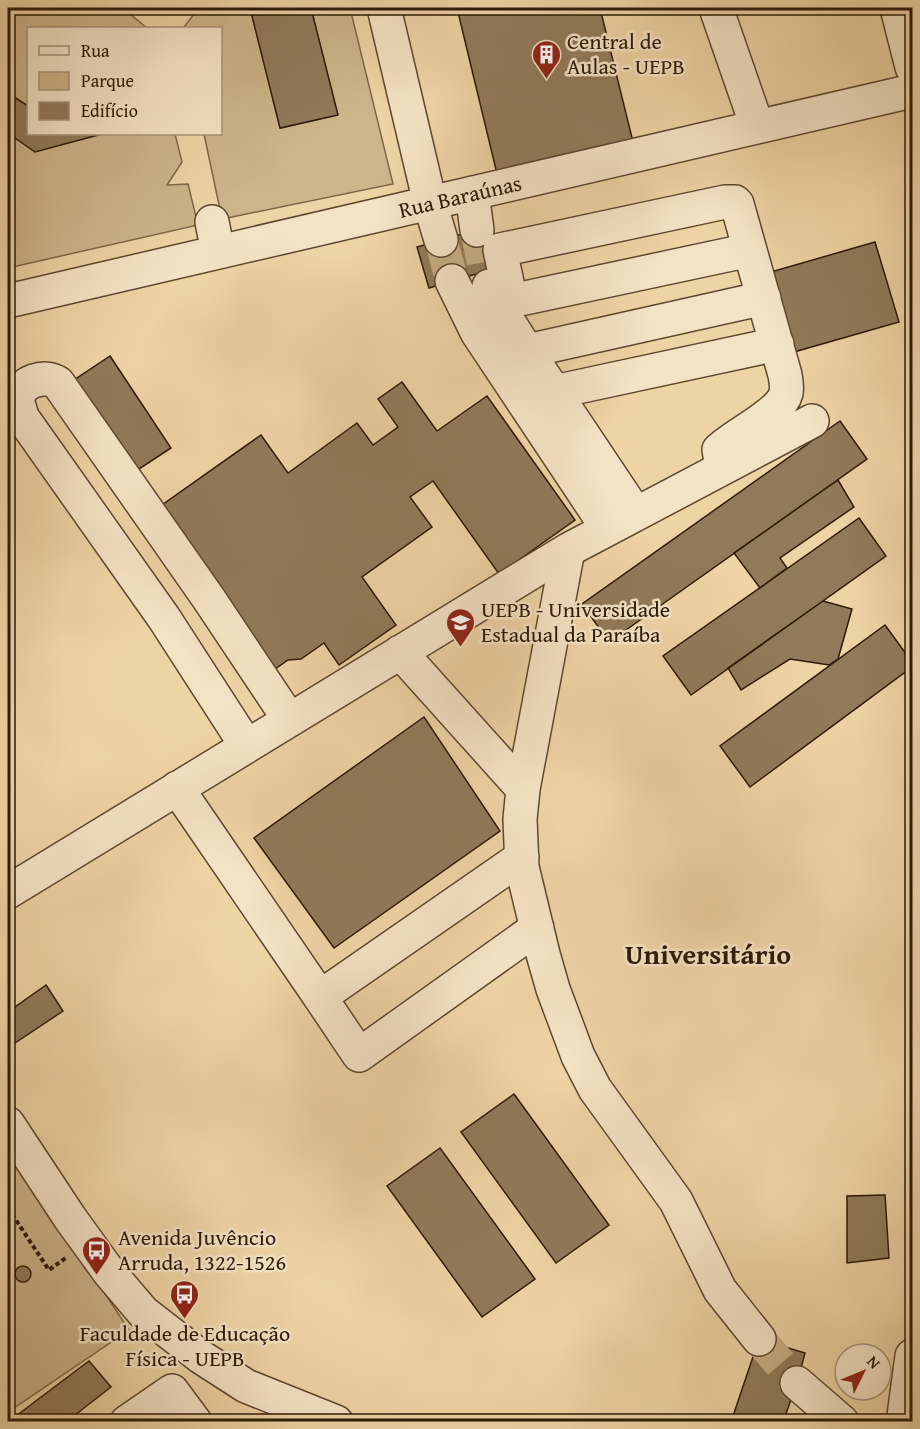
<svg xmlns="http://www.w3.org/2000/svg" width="920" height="1429" viewBox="0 0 920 1429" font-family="'Gentium Book Plus',serif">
	<rect width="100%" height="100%" fill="#eed3a4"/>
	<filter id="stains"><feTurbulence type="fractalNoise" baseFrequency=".00333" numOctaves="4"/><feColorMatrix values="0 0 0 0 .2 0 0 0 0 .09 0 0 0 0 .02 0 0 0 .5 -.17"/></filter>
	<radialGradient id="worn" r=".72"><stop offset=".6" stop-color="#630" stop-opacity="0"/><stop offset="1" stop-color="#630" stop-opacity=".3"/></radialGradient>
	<path fill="#cdb489" stroke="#7d6748" stroke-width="1.5" d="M8,8H115L131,15L147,28H28V134H175L182,162L167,185L188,184L198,225L8,268Z
		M199,8H250L281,128L337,115L311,8H350L393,184L222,219L204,134H220V28H183Z
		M8,1146L129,1330L8,1412Z"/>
	<path fill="#917a59" stroke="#2d1a08" stroke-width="1.5" d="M250,8H311L338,115L280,128Z
		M457,8H600L635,150L499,182Z
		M8,93L28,106V134H102L35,152L8,133Z
		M483,228L496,268L429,288L417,247Z
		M875,242L899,322L787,354L764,274Z
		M110,356L171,448L130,475L68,384Z
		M402,382L437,431L487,396L575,520L499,574L433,481L410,497L432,527L362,577L396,625L339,665L324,643L301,659L288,660L271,672L162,505L261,435L288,473L357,423L373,445L398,427L378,399Z
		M840,421L867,459L609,642L582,604Z
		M838,480L854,507L780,558L787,568L760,588L734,553Z
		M859,518L886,556L691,695L663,656Z
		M823,601L852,609L838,659L829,665L790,659L741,690L728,668Z
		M885,625L912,662V667L750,787L720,746Z
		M424,717L500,831L334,948L254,838Z
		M46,985L63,1011L12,1045L8,1039V1012Z
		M514,1094L609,1225L556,1263L461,1132Z
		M440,1148L535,1279L482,1317L387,1186Z
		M885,1195L889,1258L847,1263V1196Z
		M15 1274a8 8 0 1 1 16 0a8 8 0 1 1-16 0Z
		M759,1339L805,1353L797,1383L783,1422H731Z
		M89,1361L111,1387L66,1422H8Z"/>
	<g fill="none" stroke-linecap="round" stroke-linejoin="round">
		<path stroke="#c7ae85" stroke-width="33" stroke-dasharray="33 16" stroke-linecap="butt" d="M477,230L485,272
			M441,240L452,281
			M759,1339L797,1383"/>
		<defs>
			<path id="minor" d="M384,8L430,203L441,240
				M716,8L757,126
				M897,8L912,67
				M472,193L477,230
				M212,222L218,252
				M452,281L477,332L608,529
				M489,286L497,304L527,351L636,514
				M8,301L912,91
				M511,301L500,250L725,202H735L737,204L785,375C786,380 787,388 786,393C781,414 735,434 719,450L721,461
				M497,304L750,250
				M527,351L764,298
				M554,392L777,344
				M568,550L523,789L520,819L522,867L543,954L553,989L578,1056L595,1089L676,1201L720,1290L759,1339
				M400,652L523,789
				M246,745L164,618L22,417C21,411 17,404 18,398C21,381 45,374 58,383L209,599L289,719
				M177,788L320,997L522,857
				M8,892L568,550L812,421
				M320,997L359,1055L537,928
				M8,1124L70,1218L109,1272L143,1312L201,1357L246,1386L336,1422
				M797,1383L842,1422
				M904,1416L912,1356
				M127,1422L172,1391L195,1422"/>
		</defs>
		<use href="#minor" stroke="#5d482f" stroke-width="36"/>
		<path stroke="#2d1a08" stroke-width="4" stroke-dasharray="4.5 3" stroke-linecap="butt" d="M8,1208L49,1270L67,1257"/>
		<use href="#minor" stroke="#f4e2c4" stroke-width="33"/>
	</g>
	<defs>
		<symbol id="building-pin" viewBox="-11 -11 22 30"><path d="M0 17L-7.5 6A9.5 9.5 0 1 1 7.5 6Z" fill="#8f2418" stroke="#f4e2c4"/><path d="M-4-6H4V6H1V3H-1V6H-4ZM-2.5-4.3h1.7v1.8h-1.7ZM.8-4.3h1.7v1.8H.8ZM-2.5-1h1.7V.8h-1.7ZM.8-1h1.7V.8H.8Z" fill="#fff"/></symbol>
		<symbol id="university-pin" viewBox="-11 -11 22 30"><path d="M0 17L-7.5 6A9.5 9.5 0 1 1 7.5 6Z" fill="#8f2418" stroke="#f4e2c4"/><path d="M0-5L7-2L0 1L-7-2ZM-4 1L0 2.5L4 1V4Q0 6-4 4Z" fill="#fff"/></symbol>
		<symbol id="bus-pin" viewBox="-11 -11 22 30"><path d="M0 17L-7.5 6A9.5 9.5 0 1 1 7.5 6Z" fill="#8f2418" stroke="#f4e2c4"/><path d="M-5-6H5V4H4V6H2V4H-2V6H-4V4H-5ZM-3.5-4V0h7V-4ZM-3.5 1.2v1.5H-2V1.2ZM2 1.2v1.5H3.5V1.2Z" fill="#fff"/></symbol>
	</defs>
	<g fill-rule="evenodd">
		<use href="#building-pin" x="530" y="38" width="33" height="45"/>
		<use href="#university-pin" x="444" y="606" width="33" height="45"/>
		<use href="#bus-pin" x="80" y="1234" width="33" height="45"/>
		<use href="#bus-pin" x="168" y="1278" width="33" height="45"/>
	</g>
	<g text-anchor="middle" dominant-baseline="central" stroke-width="5" stroke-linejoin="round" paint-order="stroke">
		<g font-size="22" fill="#2d1a08" stroke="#f4e2c4" text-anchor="start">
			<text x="567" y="41">Central de<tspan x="567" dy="25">Aulas - UEPB</tspan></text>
			<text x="481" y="609">UEPB - Universidade<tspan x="481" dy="25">Estadual da Paraíba</tspan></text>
			<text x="118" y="1237">Avenida Juvêncio<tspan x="118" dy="25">Arruda, 1322-1526</tspan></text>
			<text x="185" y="1333" text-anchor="middle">Faculdade de Educação<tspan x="185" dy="25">Física - UEPB</tspan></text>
		</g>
		<g font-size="22" fill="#2d1a08" stroke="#f4e2c4">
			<text transform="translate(460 196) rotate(-13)">Rua Baraúnas</text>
		</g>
		<g font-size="28" font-weight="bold" fill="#2d1a08" stroke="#f4e2c4">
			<text x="708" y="953">Universitário</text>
		</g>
	</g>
	<rect width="920" height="1429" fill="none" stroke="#eed3a4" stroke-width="30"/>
	<rect x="9" y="9" width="902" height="1411" fill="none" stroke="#2d1a08" stroke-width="3"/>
	<rect x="15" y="15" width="890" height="1399" fill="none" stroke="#2d1a08" stroke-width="1.5"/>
	<rect x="27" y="27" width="195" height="108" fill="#f4e2c4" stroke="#a49279" stroke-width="1.5"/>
	<rect x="39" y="46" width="30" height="9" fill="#f4e2c4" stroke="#a49279" stroke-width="1.5"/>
	<text x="81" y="57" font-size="18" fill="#2d1a08">Rua</text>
	<rect x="39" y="72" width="30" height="18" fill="#cdb489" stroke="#a49279" stroke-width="1.5"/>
	<text x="81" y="87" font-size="18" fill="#2d1a08">Parque</text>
	<rect x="39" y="102" width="30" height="18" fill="#917a59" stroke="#a49279" stroke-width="1.5"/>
	<text x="81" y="117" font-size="18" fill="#2d1a08">Edifício</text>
	<g transform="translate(863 1372) rotate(47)"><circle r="28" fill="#f4e2c4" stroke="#a49279" stroke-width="1.5"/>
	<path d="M0-4.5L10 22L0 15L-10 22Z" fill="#8f2418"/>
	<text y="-9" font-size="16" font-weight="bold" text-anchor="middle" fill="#2d1a08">N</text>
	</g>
	<rect width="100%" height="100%" filter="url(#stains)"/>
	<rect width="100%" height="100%" fill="url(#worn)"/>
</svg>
